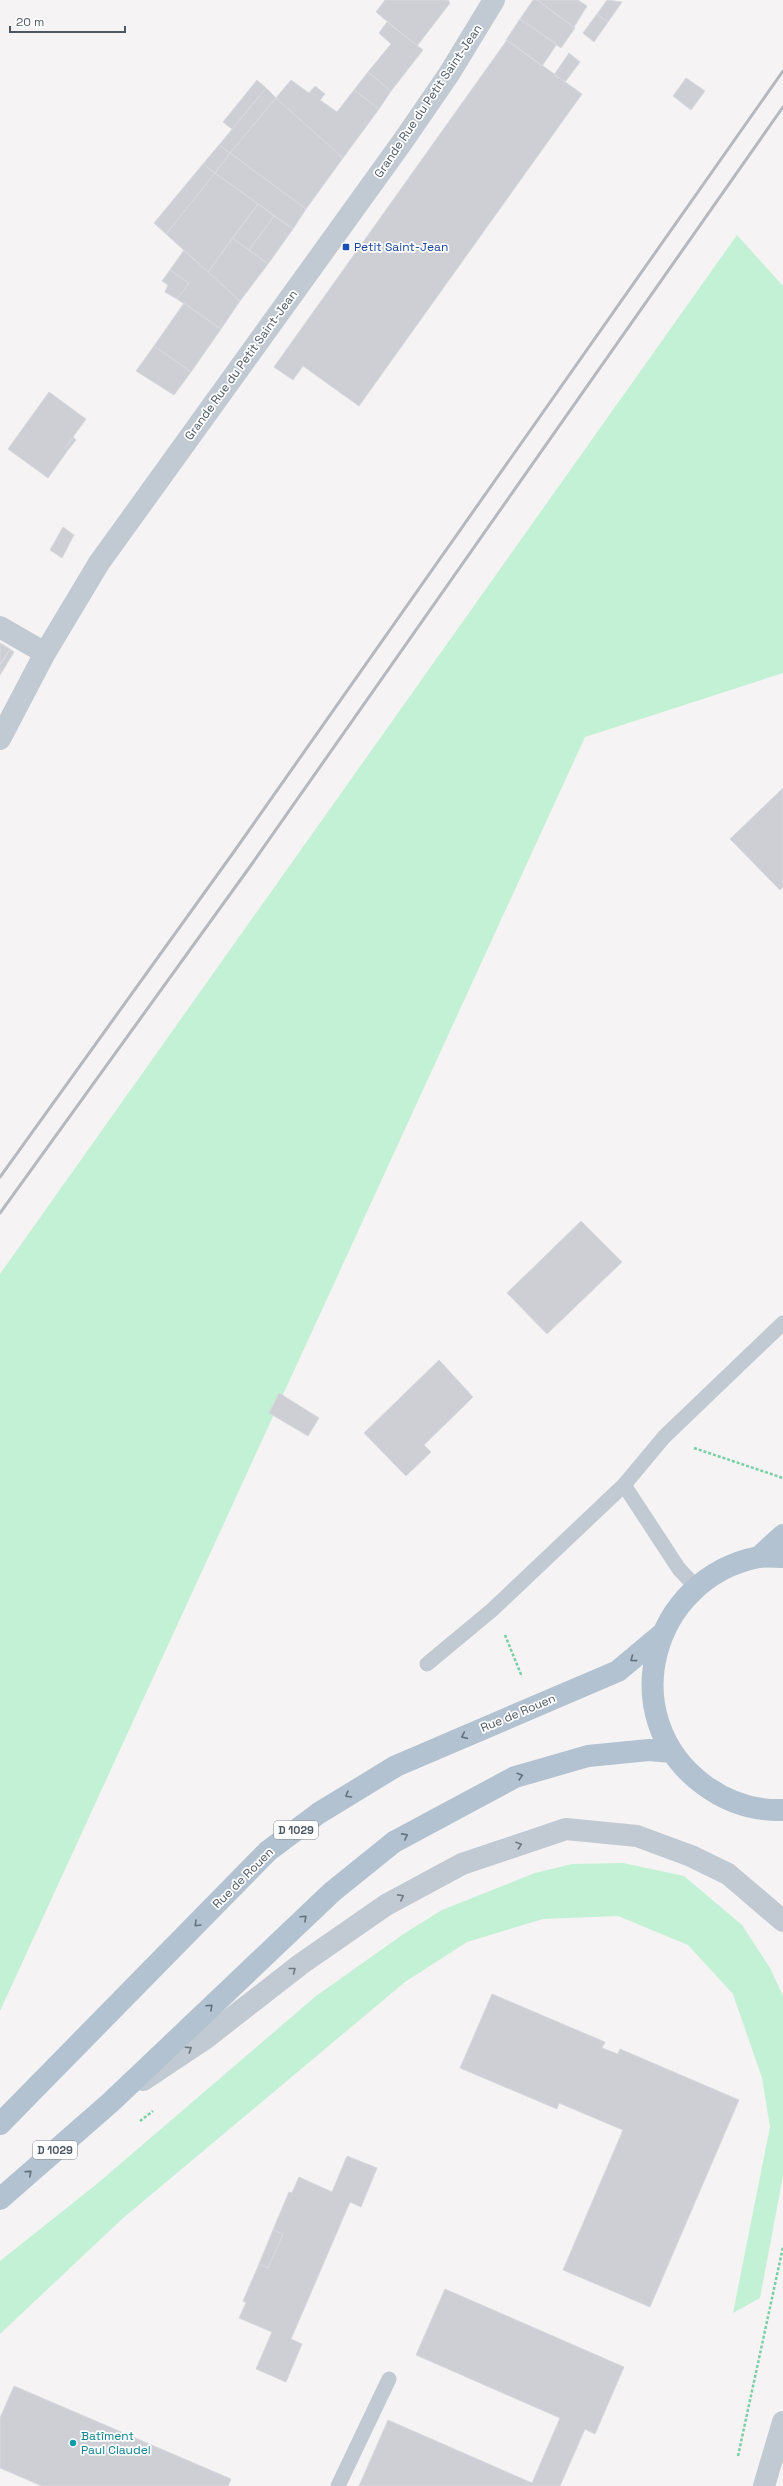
<svg xmlns="http://www.w3.org/2000/svg" width="783" height="2486" viewBox="0 0 783 2486" font-family="'Space Grotesk',sans-serif">
	<rect width="100%" height="100%" fill="#f5f3f3"/>
	<path fill="#c3f1d5" d="M737,235L783,286V673L585,737L0,2011V1274Z
		M623,1863L684,1876L742,1925L770,1968L783,1996V2176L760,2298L733,2313L770,2127L762,2078L733,1994L688,1945L618,1916L543,1919L467,1942L405,1982L122,2219L0,2334V2261L98,2183L316,1996L405,1933L442,1910L535,1873L572,1864Z"/>
	<path fill="#cdcfd5" stroke="#d7d9de" d="M385,0H448L450,3L417,46L376,12Z
		M533,0H537L575,28L561,48L520,19Z
		M537,0H578L587,6L574,27Z
		M607,0L622,2L608,22L597,14Z
		M597,14L608,22L594,42L583,33Z
		M520,19L557,44L542,66L506,40Z
		M387,22L423,50L391,91L368,72L391,44L379,33Z
		M507,40L582,94L359,406L303,366L293,380L274,367Z
		M569,53L580,62L565,82L554,75Z
		M368,72L391,91L379,109L354,90Z
		M686,78L705,91L691,110L673,96Z
		M257,80L266,88L232,129L223,122Z
		M291,80L309,93L315,86L325,94L320,100L337,112L354,90L379,109L343,158L276,98Z
		M266,88L276,98L230,153L219,145Z
		M276,98L343,158L306,209L230,153Z
		M219,145L230,153L215,173L203,164Z
		M230,153L306,209L293,229L215,173Z
		M203,164L215,173L166,234L154,223Z
		M215,173L258,204L208,272L166,234Z
		M258,204L274,216L249,250L232,238Z
		M274,216L293,229L268,264L249,250Z
		M232,238L268,264L240,301L208,272Z
		M184,250L240,301L221,329L177,299L189,283L170,270Z
		M170,270L189,283L177,299L165,292L168,285L162,281Z
		M184,303L221,329L191,372L154,346Z
		M154,346L191,372L174,395L136,371Z
		M49,392L86,419L65,448L68,450L48,478L8,449Z
		M73,437L76,440L68,450L65,448Z
		M63,527L74,535L62,558L50,550Z
		M0,643L10,649L0,665Z
		M10,649L14,652L0,675V665Z
		M783,788V887L780,890L730,839Z
		M581,1221L622,1262L547,1334L507,1293Z
		M439,1360L473,1397L424,1445L431,1452L406,1476L364,1433Z
		M279,1393L319,1418L308,1436L269,1413Z
		M492,1994L605,2042L602,2048L618,2054L620,2049L739,2100L650,2307L563,2270L623,2130L559,2103L557,2109L460,2068Z
		M347,2156L377,2168L361,2207L350,2202L291,2339L302,2344L286,2382L256,2369L272,2332L239,2318L246,2303L243,2301L259,2264L268,2268L283,2234L273,2230L289,2192L292,2193L299,2177L332,2192Z
		M273,2230L283,2234L268,2268L259,2264Z
		M445,2289L624,2367L595,2434L585,2429L560,2486H359L388,2420L532,2483L560,2418L416,2355Z
		M14,2386L231,2479L228,2486H42L0,2468V2418Z"/>
	<g fill="none" stroke-linecap="round" stroke-linejoin="round">
		<path stroke="#7ad0a6" stroke-width="2.5" stroke-dasharray="3 2" stroke-linecap="butt" d="M694,1448L783,1478
			M505,1635L522,1677
			M140,2121L153,2111
			M738,2456L783,2247"/>
		<path stroke="#c1cad2" stroke-width="15" d="M624,1485L679,1569L696,1587
			M427,1664L492,1610L624,1485L664,1437L783,1323
			M338,2486L389,2379"/>
		<path stroke="#c1cad2" stroke-width="22" d="M0,627L45,653
			M0,739L45,653L99,563L403,141L449,74L494,0"/>
		<path stroke="#c1cad2" stroke-width="22" d="M143,2080L206,2038L301,1964L386,1905L462,1864L566,1829L637,1836L691,1856L728,1874L783,1921
			M764,2486L783,2422"/>
		<path stroke="#b3c2d1" stroke-width="22" d="M759,1557L783,1535
			M783,1557C775,1557 766,1556 759,1557C650,1578 613,1718 704,1785C727,1802 754,1811 783,1810
			M0,2124L268,1851L319,1813L396,1766L618,1671L662,1634
			M0,2199L111,2102L332,1892L394,1842L515,1777L588,1756L649,1750L672,1752"/>
		<path stroke="#b5b8bd" stroke-width="3" d="M0,1177L233,853L783,71
			M0,1213L249,868L783,107"/>
	</g>
	<defs><path id="oneway-chevron" d="M-2-3.5L2.5 0L-2 3.5" fill="none" stroke-width="1.6" stroke-linecap="round" stroke-linejoin="round"/></defs>
	<g stroke="#64717d">
		<use href="#oneway-chevron" transform="translate(633 1659) rotate(143)"/>
		<use href="#oneway-chevron" transform="translate(464 1736) rotate(156)"/>
		<use href="#oneway-chevron" transform="translate(520 1776) rotate(-17)"/>
		<use href="#oneway-chevron" transform="translate(348 1795) rotate(149)"/>
		<use href="#oneway-chevron" transform="translate(405 1836) rotate(-28)"/>
		<use href="#oneway-chevron" transform="translate(304 1918) rotate(-43)"/>
		<use href="#oneway-chevron" transform="translate(197 1924) rotate(135)"/>
		<use href="#oneway-chevron" transform="translate(210 2007) rotate(-43)"/>
		<use href="#oneway-chevron" transform="translate(29 2173) rotate(-41)"/>
	</g>
	<g stroke="#6e7983">
		<use href="#oneway-chevron" transform="translate(519 1845) rotate(-19)"/>
		<use href="#oneway-chevron" transform="translate(401 1897) rotate(-28)"/>
		<use href="#oneway-chevron" transform="translate(293 1970) rotate(-38)"/>
		<use href="#oneway-chevron" transform="translate(189 2049) rotate(-34)"/>
	</g>
	<rect fill="#1a4fb4" stroke="#fff" stroke-width="1.5" x="342" y="243" width="8" height="8" rx="2"/>
	<circle fill="#0f9aa8" stroke="#fff" stroke-width="1.5" cx="73" cy="2443" r="4"/>
	<g text-anchor="middle" dominant-baseline="central" stroke-width="3.5" stroke-linejoin="round" paint-order="stroke">
		<g fill="#fff" stroke="#808990" stroke-width="1">
			<rect x="274" y="1821" width="44" height="18" rx="3"/>
			<rect x="33" y="2141" width="44" height="18" rx="3"/>
		</g>
		<g font-size="11" font-weight="bold" fill="#4a5661">
			<text x="296" y="1830">D 1029</text>
			<text x="55" y="2150">D 1029</text>
		</g>
		<g font-size="12" fill="#4a5661" stroke="#fff">
			<text transform="translate(428 101) rotate(-56)">Grande Rue du Petit Saint-Jean</text>
			<text transform="translate(241 365) rotate(-54)">Grande Rue du Petit Saint-Jean</text>
			<text transform="translate(518 1713) rotate(-23)">Rue de Rouen</text>
			<text transform="translate(243 1878) rotate(-45)">Rue de Rouen</text>
		</g>
		<g font-size="12" fill="#164399" stroke="#fff" text-anchor="start">
			<text x="354" y="247">Petit Saint-Jean</text>
		</g>
		<g font-size="12" fill="#0d838f" stroke="#fff" text-anchor="start">
			<text x="81" y="2436">Batîment<tspan x="81" dy="14">Paul Claudel</tspan></text>
		</g>
	</g>
	<path d="M10 26v6h115v-6" fill="none" stroke="#4a5661" stroke-width="2"/>
	<text x="16" y="26" font-size="12" fill="#4a5661" stroke="#ffffff" stroke-width="3" paint-order="stroke">20 m</text>
</svg>
